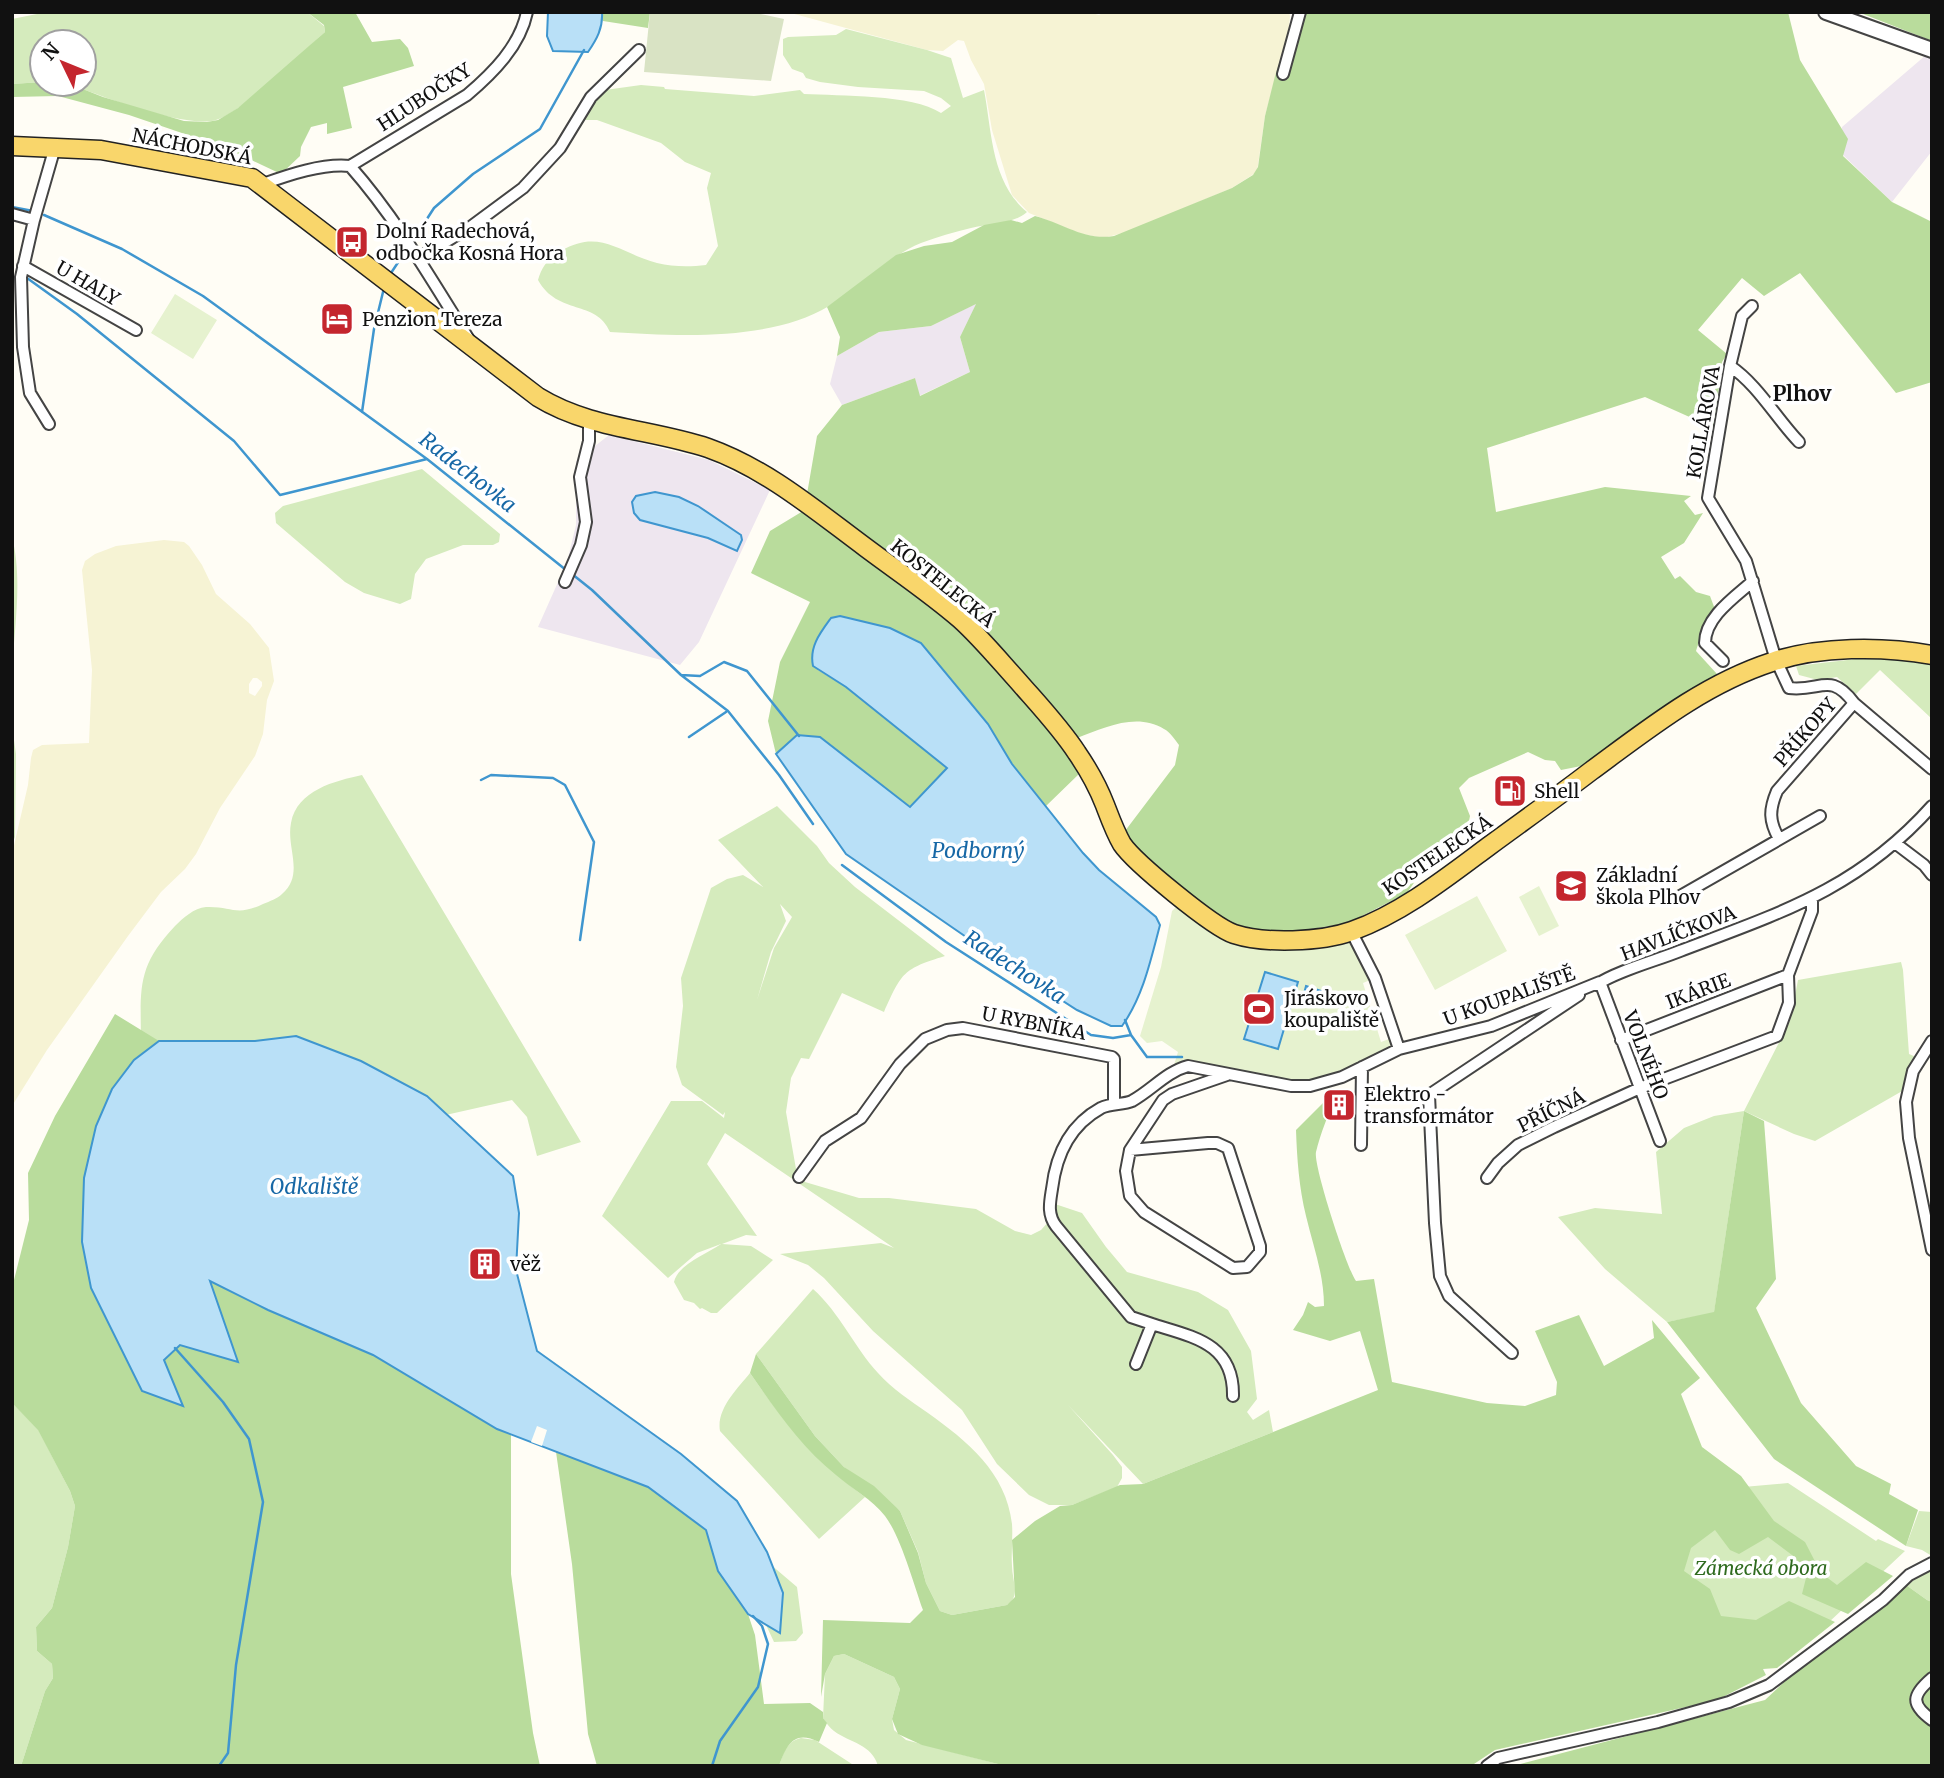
<svg xmlns="http://www.w3.org/2000/svg" width="1944" height="1778" viewBox="0 0 1944 1778" font-family="Merriweather,serif">
	<rect width="100%" height="100%" fill="#fffdf5"/>
	<path fill="#eee6ef" d="M1926,55L1932,56V151L1892,202L1843,155L1842,127Z
		M977,303L960,337L970,372L919,396L915,378L842,405L830,384L837,356L879,332L931,326Z
		M609,435L709,460L770,490L699,642L680,665L538,627L567,562L576,525V461Z"/>
	<path fill="#f6f3d4" fill-rule="evenodd" d="M787,12H1089L1099,15L1104,12H1289L1290,16L1289,28L1265,116L1257,172L1232,188L1130,231L1104,238L1081,234L1029,213L1012,195L992,130L984,84L971,60L964,41L958,40L943,51L927,50Z
		M164,540L184,542L189,546L202,565L216,594L250,624L269,648L274,681L267,700L263,734L255,756L220,808L196,854L185,869L161,892L128,936L47,1050L12,1106V854L28,785L31,758L33,750L42,745L89,743L92,670L82,570L85,561L95,554L116,546ZM253,678H257L262,682V686L255,696L249,693V684Z"/>
	<path fill="#d5ebbd" fill-rule="evenodd" d="M47,12H307L324,26L325,32C301,53 244,112 216,120C187,129 100,96 70,84H84V42H42V82L12,84V19Z
		M846,29L927,50L951,58L963,98L984,90C992,132 991,182 1027,212C1014,224 989,224 971,228C954,232 937,237 921,243C885,258 861,287 829,306C769,342 677,336 610,332C596,299 558,316 538,280C542,266 548,259 561,251C600,228 619,253 657,263C673,267 690,267 706,265L718,246L707,188L711,173L685,162L661,143L597,120H581L605,90L641,85L664,87L665,89L754,96L800,90L804,94C840,96 912,94 941,113L951,106L941,98L924,91L858,87L820,82L806,78L803,73L792,69L783,55V39L788,37L836,35Z
		M422,469L500,534L499,542L493,545H463L426,559L415,574L411,599L400,604L364,593L345,582L276,523L275,513L283,506Z
		M12,537C23,579 14,629 12,672Z
		M1873,657L1932,664V719L1880,670L1856,694L1837,677L1818,680L1799,675L1796,666Z
		M12,726L16,754L15,837L12,844Z
		M362,775L581,1142L537,1156L527,1117L512,1100L419,1121L141,1045C141,991 135,968 175,926C183,918 194,908 206,907C232,906 236,917 263,904C270,901 277,899 282,894C305,874 286,848 291,823C297,790 335,781 362,775Z
		M777,806L817,846L829,863L855,887L945,956C903,969 902,972 884,1012L842,993L809,1059L801,1058L791,1078L786,1112L796,1169L805,1182L859,1198H889L976,1209L1015,1231L1031,1235L1041,1230L1050,1220L1055,1204L1082,1213L1106,1247L1127,1272L1198,1292L1228,1310L1251,1351L1257,1399L1247,1412L1253,1420L1269,1410L1273,1432L1143,1484L1068,1405L1113,1455L1122,1467V1478L1117,1487L1072,1505H1049L1029,1495L997,1464L962,1410L873,1331L824,1278L808,1265L780,1254L881,1243L894,1248L725,1133L707,1164L757,1236L746,1235L722,1244L751,1246L773,1260L717,1313H711L702,1308L700,1309L694,1303L684,1300L674,1282C678,1264 707,1254 721,1244L697,1253L668,1278L602,1216L671,1101H702L724,1118L725,1112L723,1115L682,1085L676,1067L683,1006L681,978L711,888L727,879L743,875L763,887L718,840ZM780,904L792,917L774,948L757,1000L771,952L786,921Z
		M1901,962L1903,970L1909,1054L1916,1057L1904,1090L1815,1141L1794,1134L1744,1111L1714,1313L1667,1322L1605,1269L1558,1217L1595,1208L1662,1214L1656,1152L1684,1128L1714,1116L1744,1111L1790,1021L1798,980Z
		M813,1289C840,1313 854,1347 878,1373C892,1389 911,1401 928,1413C967,1441 1006,1472 1012,1524C1013,1538 1011,1552 1012,1566C1012,1580 1021,1597 1007,1605L952,1615L940,1611L926,1583L918,1552L900,1511L844,1467L815,1436L756,1354Z
		M750,1373C784,1422 816,1461 865,1497L819,1539L720,1431C716,1409 738,1388 750,1373Z
		M12,1403L38,1429L70,1491L75,1506L68,1547L52,1608L36,1627L37,1651L52,1664L53,1678L45,1691L21,1766H12Z
		M1788,1483L1876,1541L1878,1539L1905,1551L1828,1623L1767,1663L1640,1557L1732,1488Z
		M1919,1511L1932,1512V1556L1922,1550L1906,1546Z
		M770,1564L797,1587L803,1633L796,1641L774,1642L766,1625L734,1590Z
		M1932,1569V1602L1927,1600L1906,1585Z
		M844,1654L894,1677L900,1689L892,1719L894,1730L906,1740L1006,1766H878C872,1744 850,1743 834,1731C830,1728 826,1723 823,1718L825,1674L834,1656Z
		M801,1738L815,1740L855,1766H779C784,1752 786,1742 801,1738Z"/>
	<path fill="#b9dc9c" d="M307,12H355L372,42L400,39L408,48L414,66L343,87L352,128L327,134V123L311,127L301,147L300,156L281,174L226,148L129,115L58,96L12,97V84L42,82V84H70L103,97L184,121L207,122L218,120L238,108L325,32L324,25Z
		M602,12H650L648,28L603,21Z
		M1296,12H1788L1800,60L1848,139L1843,156L1892,202L1932,222V382L1896,393L1800,273L1764,296L1742,278L1698,330L1727,354L1722,362L1714,428L1645,397L1487,448L1496,512L1605,487L1691,496L1684,501L1695,515L1703,513L1684,543L1661,557L1675,579L1680,576L1696,592L1710,596L1716,612L1705,622L1696,651L1717,674L1632,730L1586,765L1561,770L1555,761L1545,760L1528,752L1469,778L1459,788L1470,816L1469,821L1441,843L1407,893L1348,923L1305,930H1261L1229,923L1159,869L1128,838L1125,831L1175,765L1179,745C1175,740 1170,732 1164,729C1136,712 1104,728 1077,738L1046,700L807,494L817,436L842,405L915,378L920,396L970,372L960,337L976,304L931,326L879,332L837,356L840,337L827,307L896,255L924,246L952,242L984,225L1011,220L1022,223L1035,216C1062,223 1085,241 1114,236L1232,188L1253,175L1258,167L1265,116L1275,76Z
		M1858,12H1932V41Z
		M803,511L955,626L981,651L1033,711L1064,748L1080,773L1045,807L1012,764L988,724L921,643L818,670L846,687L947,768L911,807L869,777L797,735L776,754L768,721L780,662L810,602L751,573L770,531Z
		M115,1014L159,1041L134,1060L112,1089L96,1126L84,1178L163,1360L180,1345L237,1362L209,1280L268,1310L373,1355L497,1429L511,1434V1574L533,1733L540,1766H21L45,1691L53,1678L52,1664L37,1651L36,1627L52,1608L68,1547L75,1506L70,1491L38,1430L12,1403V1288L29,1220L28,1173L55,1116Z
		M1332,1094L1335,1096C1329,1114 1320,1134 1316,1152C1313,1165 1347,1269 1356,1281L1374,1279L1392,1382L1487,1403L1525,1406L1556,1395L1557,1382L1535,1331L1579,1315L1604,1366L1654,1338L1652,1320L1700,1378L1681,1394L1702,1447L1741,1476L1774,1521L1805,1542L1821,1573L1837,1585L1866,1562L1893,1576L1848,1614L1802,1594L1806,1578L1792,1555L1768,1537L1739,1554L1730,1550L1715,1530L1691,1548L1684,1571L1710,1589L1721,1616L1756,1620L1789,1601L1835,1622L1777,1668L1763,1669L1766,1675L1717,1700L1495,1750L1471,1766H1006L922,1745L898,1734L892,1719L900,1689L894,1677L844,1654L834,1656L825,1674L821,1697L823,1620L910,1623L923,1610C914,1585 901,1537 885,1516C872,1499 852,1489 836,1475C801,1447 775,1409 750,1373L756,1354L815,1436L844,1467L874,1486L900,1511L918,1553L926,1583L940,1611L952,1615L1007,1605L1015,1597L1012,1540L1035,1521L1060,1506L1072,1505L1120,1485L1143,1484L1378,1390L1360,1331L1330,1341L1293,1330L1303,1315L1308,1302L1315,1307L1324,1306C1324,1274 1313,1246 1306,1216C1299,1187 1297,1159 1296,1130Z
		M1744,1111L1764,1121L1776,1279L1756,1308L1801,1403L1856,1466L1891,1484L1889,1494L1918,1510L1906,1546L1774,1459L1667,1322L1714,1312Z
		M556,1452L648,1487L706,1530L718,1571L748,1614L755,1635L764,1704L810,1703L823,1712V1718L827,1723L819,1742C794,1730 787,1744 779,1766H597L588,1734L572,1564Z
		M1906,1585L1927,1600L1932,1602V1766H1513L1765,1700L1797,1670Z"/>
	<path fill="#d9e3c4" d="M650,12H752L784,19L771,81L644,72Z"/>
	<path fill="#e6f2cf" d="M175,294L217,320L193,359L151,333Z
		M1539,886L1559,926L1539,936L1519,897Z
		M1477,896L1507,951L1435,990L1405,935Z
		M1178,905C1192,915 1207,931 1222,938C1259,954 1314,950 1352,941L1370,980L1363,983L1381,1042L1389,1039L1392,1046C1369,1058 1333,1081 1307,1082C1262,1083 1217,1057 1174,1065L1178,1052L1162,1041L1147,1043L1140,1036L1161,967L1172,911Z"/>
	<path fill="#b9e0f7" stroke="#3f96cf" stroke-width="2" d="M548,12H602C603,28 597,39 588,52L553,51L547,36Z
		M655,492L679,497L698,506L741,535L742,540L737,551L708,538L640,520L634,513L632,502L636,496Z
		M840,616L890,628L921,643L988,724L1012,764L1083,853L1099,870L1156,917L1160,925C1151,959 1143,997 1122,1026H1111L1077,1010L998,959L846,854L776,754L797,735L820,737L910,807L947,768L846,687L813,666C809,647 820,633 831,618Z
		M1265,972L1298,982L1278,1049L1244,1039Z
		M1306,986L1327,993L1323,1007L1302,1001Z
		M296,1036L361,1061L427,1096L513,1176L519,1213L516,1270L537,1351L681,1454L737,1501L767,1552L783,1593L780,1633L748,1614L718,1571L706,1530L648,1487L497,1429L373,1355L268,1310L210,1281L238,1362L180,1345L164,1360L183,1406L142,1391L91,1288L82,1242L84,1178L96,1126L112,1089L134,1060L159,1041H255Z"/>
	<path fill="#fffdf5" d="M537,1426L547,1430L542,1446L531,1442Z"/>
	<g fill="none" stroke-linecap="round" stroke-linejoin="round">
		<path stroke="#3f96cf" stroke-width="2.5" d="M12,207L33,211
			M44,215L122,249L203,296L427,459L566,570
			M414,239L434,208L473,174L540,129L584,50
			M389,276L405,252
			M27,278L77,314L234,441L280,495L427,459
			M362,412L374,329L384,288
			M572,574L592,590L681,675L728,711L779,775L813,824
			M681,675L700,676L724,662L747,671L799,736
			M689,737L726,712
			M481,780L491,775L553,778L565,785L594,842L580,940
			M842,865L946,942L1091,1035L1113,1038L1131,1035
			M1125,1020L1131,1035L1147,1057H1182
			M175,1348L223,1402L249,1439L263,1502L236,1665L228,1753L219,1766
			M712,1766L720,1741L758,1687L768,1644L762,1626L753,1616"/>
		<defs>
			<path id="minor" d="M1283,74L1300,12
				M350,166L467,95C493,73 520,46 527,12
				M263,184C288,175 323,163 350,166C396,218 431,279 468,338
				M12,214L34,220
				M418,258L469,228L523,188L560,148L591,97L639,50
				M23,266L136,330
				M1752,306L1742,316L1730,366L1708,498L1746,561L1776,660L1789,688C1821,692 1830,671 1854,703
				M1730,366C1758,385 1776,418 1799,442
				M49,424L30,393L23,347L21,277L34,220L55,147
				M565,582L581,545L586,522L580,477L589,441V419
				M1723,661L1705,643C1705,617 1735,597 1753,581
				M1779,839C1769,821 1769,810 1777,791L1854,703L1932,769
				M1895,843L1924,865L1932,875
				M1675,899L1820,816
				M1351,931L1375,978L1399,1049
				M1596,985C1617,971 1655,961 1680,951C1780,913 1858,889 1932,806
				M1621,1040L1788,975
				M1932,1041L1913,1071L1906,1102L1909,1138L1932,1250
				M1361,1145L1362,1067
				M1130,1150L1208,1143H1217L1228,1148L1260,1246V1252L1247,1267L1233,1268L1144,1212L1130,1196L1126,1171L1130,1150L1163,1100L1172,1094L1227,1075
				M799,1177L825,1141L861,1118L900,1064L925,1039L947,1030L963,1028L1112,1057L1114,1059V1103
				M1487,1178L1498,1163L1518,1145L1554,1127L1640,1088L1777,1036L1789,1003L1788,975L1812,911V899
				M1152,1324C1193,1337 1234,1343 1233,1396
				M1512,1353L1449,1296L1440,1276L1435,1223L1429,1095L1579,995
				M1136,1364L1152,1324L1131,1317L1056,1226C1047,1214 1050,1202 1052,1189C1056,1155 1070,1125 1101,1108C1111,1103 1123,1105 1132,1101C1152,1090 1166,1072 1188,1066L1291,1086H1310L1342,1077L1399,1049L1491,1026L1600,982L1660,1141
				M1932,1678C1912,1695 1910,1704 1932,1720
				M1487,1766L1498,1758L1658,1722L1729,1702L1769,1685L1883,1600L1909,1575L1932,1563"/>
			<path id="tertiary" d="M1826,12L1932,50"/>
			<path id="primary" d="M12,146L101,150L252,178L538,397C590,429 651,429 708,448C767,469 815,510 865,547C897,571 930,593 960,619C981,638 999,660 1018,681C1038,704 1060,727 1077,753C1088,769 1098,787 1105,805C1110,818 1115,832 1122,844C1135,863 1213,927 1234,934C1265,944 1321,942 1352,931C1402,913 1446,878 1489,846C1523,821 1557,797 1591,771C1648,729 1704,684 1772,662C1819,646 1883,646 1932,655"/>
		</defs>
		<use href="#minor" stroke="#444" stroke-width="14"/>
		<use href="#tertiary" stroke="#444" stroke-width="18"/>
		<use href="#primary" stroke="#222" stroke-width="21"/>
		<use href="#minor" stroke="#fff" stroke-width="10"/>
		<use href="#tertiary" stroke="#fff" stroke-width="14"/>
		<use href="#primary" stroke="#f9d66b" stroke-width="18"/>
	</g>
	<defs>
		<symbol id="bus-square" viewBox="-11 -11 22 22"><rect x="-9" y="-9" width="18" height="18" rx="4" fill="#c4262e" stroke="#fff"/><path d="M-5-6H5V4H4V6H2V4H-2V6H-4V4H-5ZM-3.5-4V0h7V-4ZM-3.5 1.2v1.5H-2V1.2ZM2 1.2v1.5H3.5V1.2Z" fill="#fff"/></symbol>
		<symbol id="hotel-square" viewBox="-11 -11 22 22"><rect x="-9" y="-9" width="18" height="18" rx="4" fill="#c4262e" stroke="#fff"/><path d="M-6-4.5h1.5V1H6V5H4.5V3h-9V5H-6ZM-4 0a1.8 1.8 0 1 1 3.6 0ZM.5 0V-2.5h3Q6-2.5 6 0Z" fill="#fff"/></symbol>
		<symbol id="fuel-square" viewBox="-11 -11 22 22"><rect x="-9" y="-9" width="18" height="18" rx="4" fill="#c4262e" stroke="#fff"/><path d="M-5.5-6h7V0h2V4h1.3V-2.5L3-4.5l.8-.8L6-3V5H2.5V1h-1V6h-7ZM-4.2-4.7v3.2H.2V-4.7Z" fill="#fff"/></symbol>
		<symbol id="school-square" viewBox="-11 -11 22 22"><rect x="-9" y="-9" width="18" height="18" rx="4" fill="#c4262e" stroke="#fff"/><path d="M0-5L7-2L0 1L-7-2ZM-4 1L0 2.5L4 1V4Q0 6-4 4Z" fill="#fff"/></symbol>
		<symbol id="stadium-square" viewBox="-11 -11 22 22"><rect x="-9" y="-9" width="18" height="18" rx="4" fill="#c4262e" stroke="#fff"/><path d="M0-5a6.5 5 0 1 0 0 10a6.5 5 0 1 0 0-10ZM-3.5-1.8h7v3.6h-7Z" fill="#fff"/></symbol>
		<symbol id="building-square" viewBox="-11 -11 22 22"><rect x="-9" y="-9" width="18" height="18" rx="4" fill="#c4262e" stroke="#fff"/><path d="M-4-6H4V6H1V3H-1V6H-4ZM-2.5-4.3h1.7v1.8h-1.7ZM.8-4.3h1.7v1.8H.8ZM-2.5-1h1.7V.8h-1.7ZM.8-1h1.7V.8H.8Z" fill="#fff"/></symbol>
	</defs>
	<g fill-rule="evenodd">
		<use href="#bus-square" x="333" y="223" width="38" height="38"/>
		<use href="#hotel-square" x="318" y="300" width="38" height="38"/>
		<use href="#fuel-square" x="1491" y="772" width="38" height="38"/>
		<use href="#school-square" x="1552" y="867" width="38" height="38"/>
		<use href="#stadium-square" x="1240" y="990" width="38" height="38"/>
		<use href="#building-square" x="1320" y="1086" width="38" height="38"/>
		<use href="#building-square" x="466" y="1245" width="38" height="38"/>
	</g>
	<g text-anchor="middle" dominant-baseline="central" stroke-width="7" stroke-linejoin="round" paint-order="stroke">
		<g font-size="19" fill="#111" stroke="#fff">
			<text transform="translate(424 97) rotate(-33)">HLUBOČKY</text>
			<text transform="translate(192 146) rotate(11)">NÁCHODSKÁ</text>
			<text transform="translate(88 283) rotate(30)">U HALY</text>
			<text transform="translate(1703 422) rotate(-80)">KOLLÁROVA</text>
			<text transform="translate(943 583) rotate(39)">KOSTELECKÁ</text>
			<text transform="translate(1805 732) rotate(-49)">PŘÍKOPY</text>
			<text transform="translate(1437 855) rotate(-34)">KOSTELECKÁ</text>
			<text transform="translate(1678 933) rotate(-21)">HAVLÍČKOVA</text>
			<text transform="translate(1698 991) rotate(-21)">IKÁRIE</text>
			<text transform="translate(1509 996) rotate(-20)">U KOUPALIŠTĚ</text>
			<text transform="translate(1034 1023) rotate(11)">U RYBNÍKA</text>
			<text transform="translate(1646 1055) rotate(69)">VOLNÉHO</text>
			<text transform="translate(1551 1111) rotate(-26)">PŘÍČNÁ</text>
		</g>
		<g font-size="19" fill="#111" stroke="#fff" text-anchor="start">
			<text x="376" y="231">Dolní Radechová,<tspan x="376" dy="22">odbočka Kosná Hora</tspan></text>
			<text x="362" y="319">Penzion Tereza</text>
			<text x="1534" y="791">Shell</text>
			<text x="1596" y="875">Základní<tspan x="1596" dy="22">škola Plhov</tspan></text>
			<text x="1284" y="998">Jiráskovo<tspan x="1284" dy="22">koupaliště</tspan></text>
			<text x="1364" y="1094">Elektro -<tspan x="1364" dy="22">transformátor</tspan></text>
			<text x="510" y="1264">věž</text>
		</g>
		<g font-size="19" font-style="italic" fill="#2f6b1f" stroke="#fff">
			<text x="1761" y="1568">Zámecká obora</text>
		</g>
		<g font-size="21" font-weight="bold" fill="#111" stroke="#fff">
			<text x="1802" y="393">Plhov</text>
		</g>
		<g font-size="21" font-style="italic" fill="#1768a6" stroke="#fff">
			<text transform="translate(468 472) rotate(38)">Radechovka</text>
			<text x="978" y="850">Podborný</text>
			<text transform="translate(1015 967) rotate(33)">Radechovka</text>
			<text x="314" y="1186">Odkaliště</text>
		</g>
	</g>
	<rect width="1944" height="1778" fill="none" stroke="#111111" stroke-width="28"/>
	<g transform="translate(63 63) rotate(313)"><circle r="33" fill="#ffffff" stroke="#a0a0a0" stroke-width="2"/>
	<path d="M0-5L12 26L0 18L-12 26Z" fill="#c4262e"/>
	<text y="-10" font-size="19" font-weight="bold" text-anchor="middle" fill="#111111">N</text>
	</g>
</svg>
